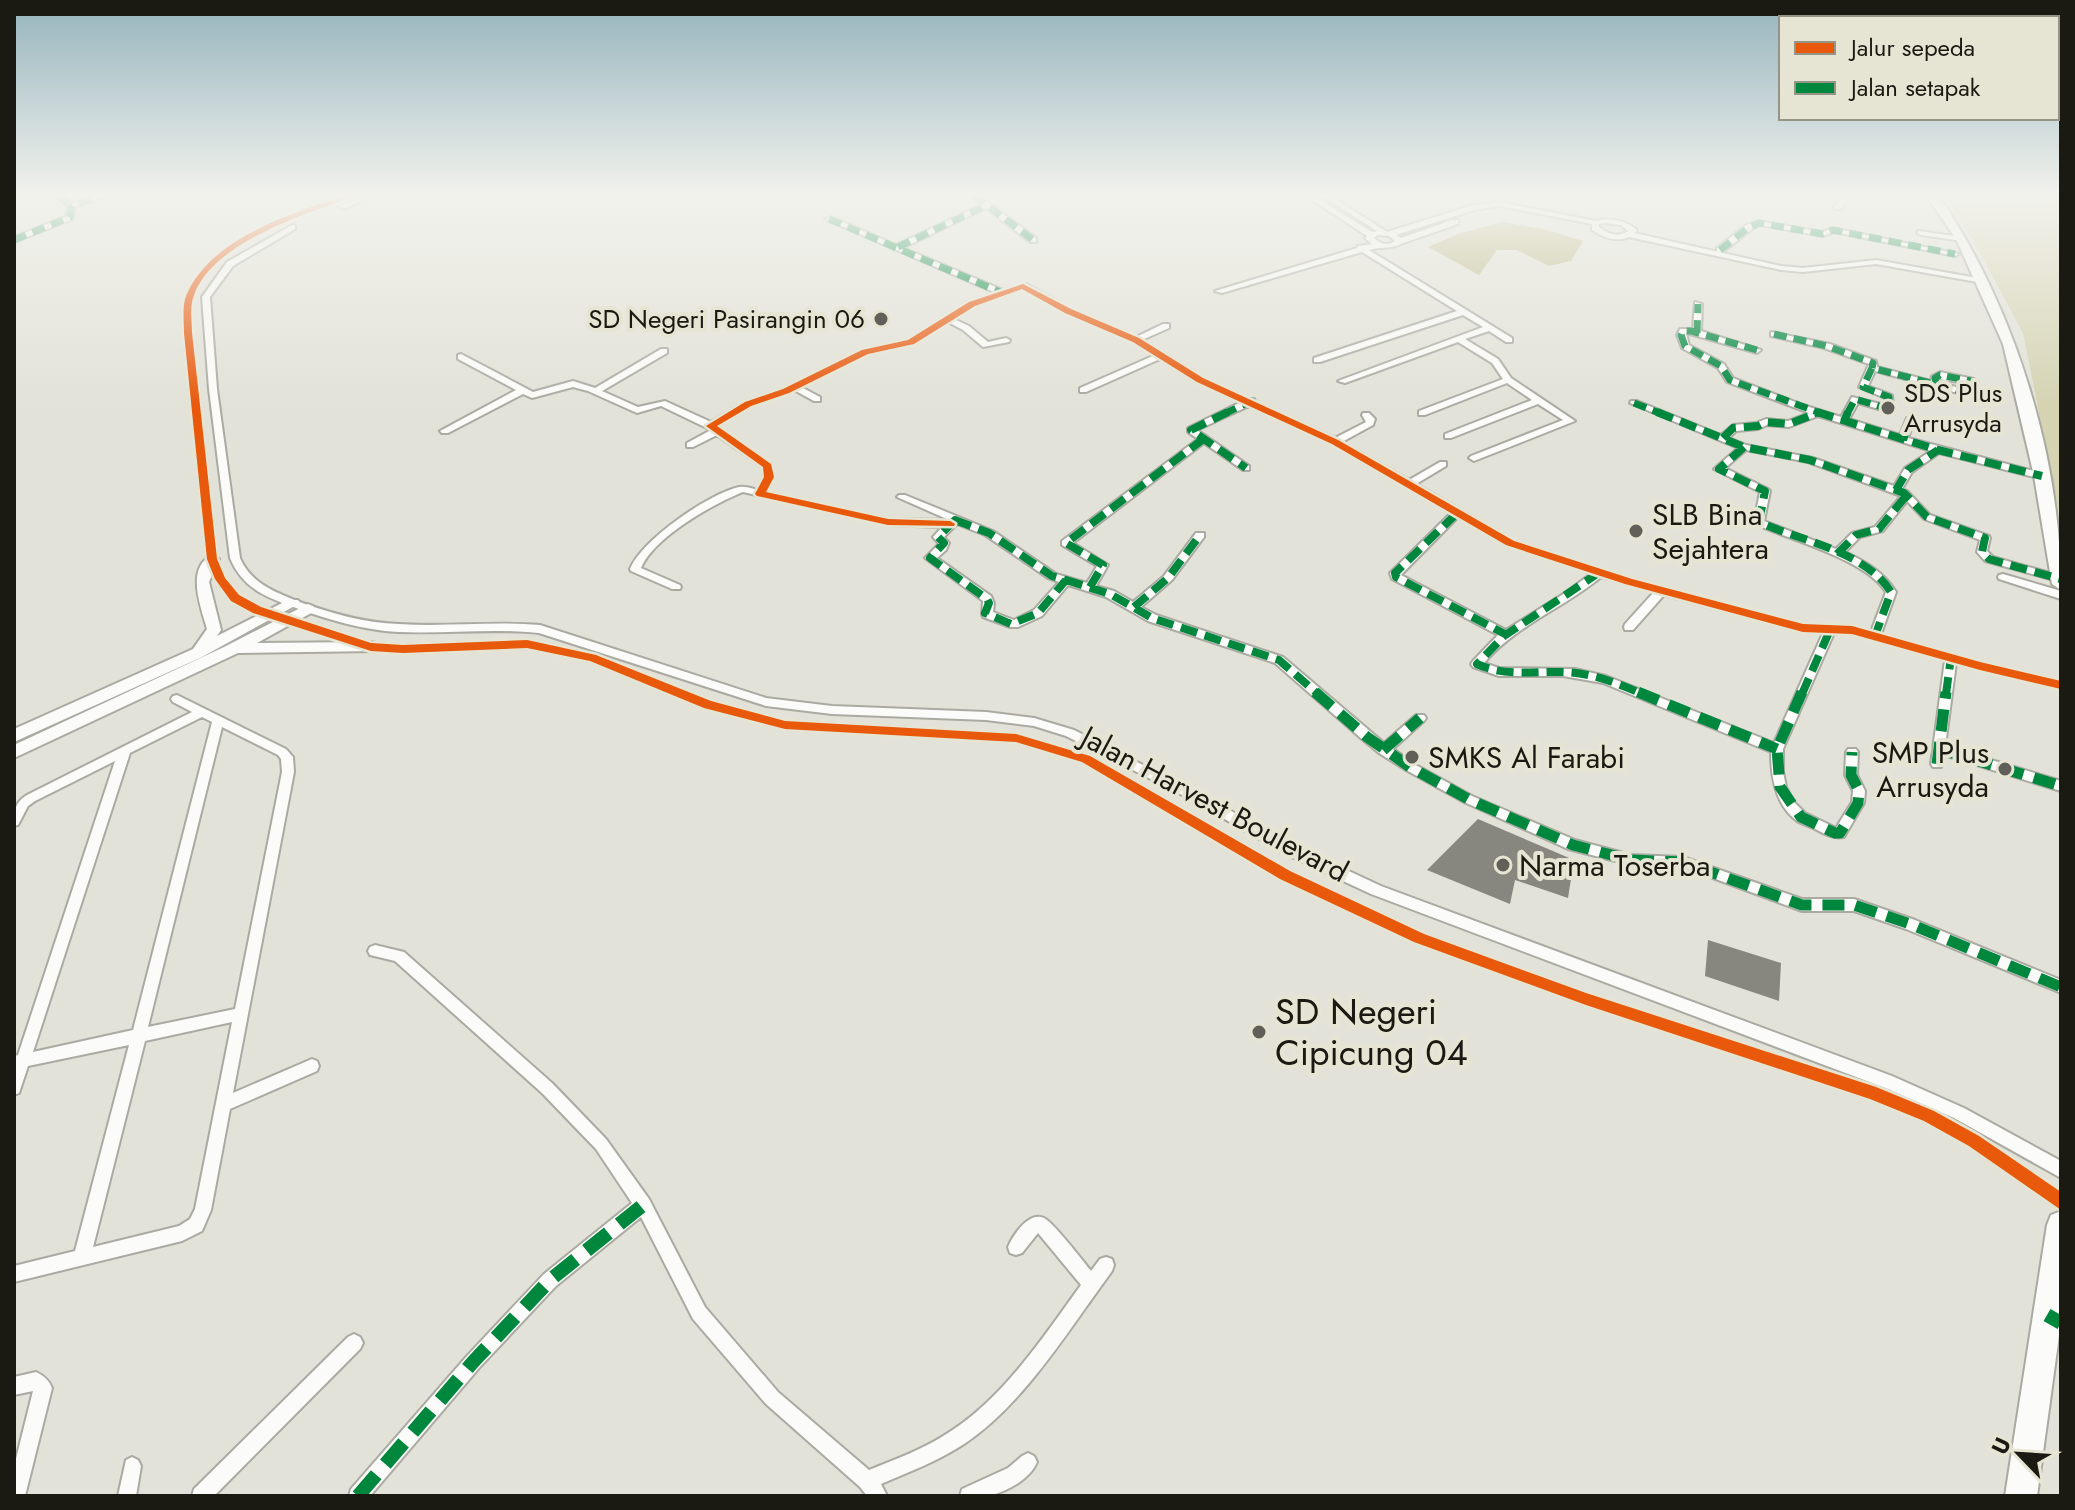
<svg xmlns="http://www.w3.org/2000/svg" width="2075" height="1510" viewBox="0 0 2075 1510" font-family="Jost,sans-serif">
	<rect width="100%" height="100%" fill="#e2e2d8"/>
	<path fill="#d5d3b2" d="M1942,195H2061V522L2023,333L1974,242Z"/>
	<path fill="#b9b47d" d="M1502,222L1543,229L1583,241L1571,261L1549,266L1517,250H1497L1479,275L1428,247L1458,234Z"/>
	<path fill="#87877f" d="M1478,819L1574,860L1568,898L1515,880L1510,904L1427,870Z
		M1708,940L1781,963L1779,1001L1705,976Z"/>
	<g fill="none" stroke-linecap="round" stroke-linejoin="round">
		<defs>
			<path id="minor" d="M55,195H62L72,203L99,195H108L74,207L73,219L14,242V237L67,216V207Z
				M345,195H354C341,203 323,207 308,213C269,228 202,256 192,302C190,312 192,323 192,333L217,559L225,578L239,595L261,607L371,643L403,645L527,640L596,655L711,701L785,721L1016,734L1090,756L1290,871L1424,934L1586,993L1876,1087L1934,1111L1979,1136L2061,1192V1210L1969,1146L1924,1121L1870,1099L1586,1005L1414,942L1280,879L1082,762L1016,742L785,729L704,708L590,661L527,648L403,653L371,651L253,613L231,601L215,579L207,559L184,333C184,321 182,307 186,296C210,238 291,214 345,195Z
				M367,195H376L345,208L338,206Z
				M971,195H978L1036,238V242H1030L986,208L903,248L1003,290L1026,284L1071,309L1136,337L1163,324H1169V328L1142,340L1203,378L1249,399H1254L1255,402L1335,438L1366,422L1362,415L1363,413H1369L1375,419L1373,425L1342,442L1409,480L1440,462H1446V466L1416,484L1514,541L1632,579L1803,624L1852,626L1871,632L1886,592C1865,559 1792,541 1755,524L1754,522L1760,492L1714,469L1738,448L1630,403L1631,401H1637L1721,435L1733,425L1756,423L1766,419L1788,421L1809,413L1727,382L1718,368L1682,348L1677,335L1680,329H1693L1695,302L1702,304L1701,331L1761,350L1757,353L1686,333L1689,345L1724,364L1733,378L1803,405L1841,417L1852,397L1885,405V398L1859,387L1869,364L1824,348L1771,336V332L1830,344L1876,361L1877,367L1931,381L1932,376L1940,372L1974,379V383L1971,384L1939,379L1940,383L1972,391L1973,393L1969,396L1875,371L1868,386L1892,395L1893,409L1889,412L1858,403L1849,419L1900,435L1907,418H1913L1914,420L1908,438L2045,474L2047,476L2042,479L1939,453L1912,472L1902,489L1907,491L1930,515L1989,536L1990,538L1987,551L1993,557L2061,576V582L1985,561L1977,552L1980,540L1924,519L1907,501L1883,531L1860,537L1845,552C1866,562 1884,572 1896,592L1881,634L1980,662L2061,681V689L1956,663L1945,746L2061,781V791L1944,755L1941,767H1933L1931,764L1945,660L1852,634L1834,633L1783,749V772L1786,787L1793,801L1805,813L1836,828L1852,802L1853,791L1845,775L1846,752L1848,749H1856L1858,752L1857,775L1865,791L1864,803L1844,837C1833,839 1825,834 1815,829C1809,826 1802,824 1797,821C1775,805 1771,776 1771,752L1603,683L1563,676H1499L1473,667L1471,664L1473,661L1498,635L1392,579L1390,573L1451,513L1332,444L1249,406L1197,430L1249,466V470H1243L1204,443L1073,543L1108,565L1096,586L1114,591L1133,602L1164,576L1196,533H1204V537L1172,580L1141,607L1156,615L1283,657L1384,743L1416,715H1424L1426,718L1424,721L1393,749L1414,764L1472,796L1575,840L1631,855L1683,857L1802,899H1854L1915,920L2061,980V993L1906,929L1854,911H1802L1683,867L1631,865L1568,849L1464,802L1406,770L1379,753L1363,740L1275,663L1148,621L1106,597L1068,585L1042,616L1018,627H1010L983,617L982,614L983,601L925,558L939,544L933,537L942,527L888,525L743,492C713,504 654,537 641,568L680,585L681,587L680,589H672L631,571L630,569C642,540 708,494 739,487C745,486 751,488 757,490L764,477L763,467L717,435L693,447H687V443L711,430L661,406L637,413L588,391L573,387L532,398L523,394L448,433H442L440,431L516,390L458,359V355L461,354L533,392L573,381L595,388L661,349H667V353L602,391L638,407L665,401L711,422L745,402L783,389L862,350L908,340L969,302L996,293L825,219L832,217L896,245L982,205ZM1022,289L1065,313L1133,342L1155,355L1080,388V392H1086L1160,359L1197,382L1241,402L1188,428V432L1198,439L1062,541V545L1097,566L1087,583L1056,574L993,531L905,495H899L897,497L949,520L888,519L766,492L774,477L771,464L717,426L751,406L794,390L814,401H820V397L801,387L868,354L914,344L948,322L963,330L983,347L1009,342L1010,340L1006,338L988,342L969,326L954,319L975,306ZM1818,416L1931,451L1905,468L1894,486L1813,458L1746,445L1729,438L1736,431L1758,429L1767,425L1789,427ZM1746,450L1808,462L1901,496L1875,527L1852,533L1836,549L1764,521L1770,491L1768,489L1725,468ZM1458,517L1506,545L1592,573L1565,593L1506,630L1401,575ZM957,524L985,535L1048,578L1059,582L1034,610L1014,620L993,612L994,603L991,596L937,558L946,550L949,543L944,537ZM1601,577L1654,592L1625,624L1624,627L1625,630H1633L1664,595L1803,632L1823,633L1774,743L1606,676L1575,669L1499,668L1484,663C1516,625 1564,608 1601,577Z
				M1305,195H1312L1372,232L1377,231L1321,195H1329L1387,232L1470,206L1499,202L1596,221C1611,217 1623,220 1636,229L1637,231L1634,233L1781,266L1803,268L1876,260L1983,279L1987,281L1983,283L1876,264L1803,272L1781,270L1629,237C1616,243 1603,237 1592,230V224L1499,206L1474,210L1396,235L1401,238L1452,220H1458V224L1403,243C1390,250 1382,246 1369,250L1512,338V342H1506L1489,331L1465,339L1498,359L1511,378L1575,421L1474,461L1469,458L1471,456L1563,420L1538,404L1451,438H1445V434L1532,400L1507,383L1425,415H1419V411L1503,379L1492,363L1458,342L1345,383L1338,381L1483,327L1463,315L1320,362H1314V358L1457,311L1362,252L1222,293L1215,291L1357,248L1358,246L1372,244L1365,238L1367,236ZM1605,223L1621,225L1628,231C1618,238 1608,234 1599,227V224ZM1378,235L1389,236L1395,241C1388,246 1380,244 1374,238Z
				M1843,195H1849L1841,209H1835L1834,207Z
				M1759,221L1822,232L1833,228L1959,254L1955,256L1834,232L1823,236L1760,225L1752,229L1723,252H1717V248L1746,225Z
				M292,225H295V229L233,266L210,297L217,389L240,558C251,583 273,591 297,601C330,613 364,623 399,624C446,627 493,621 540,625L766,698L832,706L986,712L1034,718L1074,730L1200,794L1293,845L1381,886L1892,1076L1964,1108L2061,1161V1178L1954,1118L1888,1089L1371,894L1283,853L1192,800L1066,736L1034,726L986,720L832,714L766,706L539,633C492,628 445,634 398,632C363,630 329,620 296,608C266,597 243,589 230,558L209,389L202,297L227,262Z
				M1918,231L1962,237L1966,239L1962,241L1921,235L1917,233Z
				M2003,574L2061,591V599L1999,579L1998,577L1999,575Z
				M177,695L286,749L293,757L294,772L233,1093L312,1059L317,1061L319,1066L317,1071L230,1109L211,1210L202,1231L182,1241L14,1282V1266L75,1251L129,1045L28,1066L19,1093L14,1095V1056L18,1055L115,761L35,801L28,806L18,825L14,826C14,812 14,803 27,795L192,712L173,702L171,699L173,696ZM202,717L212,722L133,1030L33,1052L130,753ZM222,727L278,755L281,759L282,772L235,1009L148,1027ZM232,1022L195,1209L190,1219L179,1226L93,1247L145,1041Z
				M375,945L404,952L552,1083L606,1139L649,1199L705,1307L778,1392L869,1470C896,1459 924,1449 948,1433C1004,1398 1043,1337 1081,1285L1038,1233L1022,1253L1016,1255L1010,1253L1008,1247C1013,1235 1029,1211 1044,1218C1053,1222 1083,1261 1091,1271L1100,1259L1106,1257L1112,1259L1114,1265L1112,1271C1069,1329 1025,1403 964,1444C938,1461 909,1472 881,1484L887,1496H867L860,1487L766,1404L693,1319L641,1217L556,1286L479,1368L370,1496H349L351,1489L467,1356L544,1274L632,1203L596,1149L542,1093L395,961L370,955L368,951L370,947Z
				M354,1334L360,1337L363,1343L360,1349L214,1496H192L194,1489L348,1337Z
				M36,1372C44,1376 49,1380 52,1388L25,1496H14V1467L33,1391L14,1395V1377Z
				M1028,1453L1034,1456L1037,1462C1030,1479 1009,1490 992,1495C982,1498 970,1496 960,1496L962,1489L1008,1468L1022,1456Z
				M132,1457L138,1460L141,1466L136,1496H118L126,1460Z"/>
			<path id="tertiary" d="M212,555L219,559L209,582L221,630L217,636L288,600H298L300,603L202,657L14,742V729L193,649L207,629C201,607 185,568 212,555Z
				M308,604L313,606L315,609L313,612L257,643L371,642L376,643L378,647L376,651L238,653L14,758V745L224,647Z"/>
			<path id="primary" d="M1926,195H1938C2014,305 2061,456 2061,590L2052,584L2034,476L2003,344L1956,239Z
				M2061,1211V1321L2037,1496H2005L2047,1225L2051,1215Z"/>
		</defs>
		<use href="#minor" stroke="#aaaaa3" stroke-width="4"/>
		<use href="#tertiary" stroke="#aaaaa3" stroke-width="4"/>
		<use href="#primary" stroke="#aaaaa3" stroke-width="4"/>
		<use href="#minor" fill="#fbfbf9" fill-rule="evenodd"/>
		<use href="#tertiary" fill="#fbfbf9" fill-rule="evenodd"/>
		<use href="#primary" fill="#fbfbf9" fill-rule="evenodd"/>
		<path stroke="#00873e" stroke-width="7" stroke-dasharray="13 7" stroke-linecap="butt" d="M58,195L71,206
			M974,195L1033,240
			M829,219L1000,292
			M14,240L70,217L71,206L105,195
			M898,247L987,205
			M1720,250L1749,227L1759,223L1823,234L1833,230L1955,254
			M1697,333L1698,304
			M1774,334L1827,346L1873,363L1872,368
			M1757,350L1691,331H1683L1681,335L1685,346L1721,366L1730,380L1823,414
			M1936,385L1935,378L1940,375L1971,381
			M1634,403L1662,414
			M1224,414L1249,402
			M1814,414L1817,413
			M1847,414L1855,399L1889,409V397L1863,387L1872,368L1969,393"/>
		<path stroke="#00873e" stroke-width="8" stroke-dasharray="17 8" stroke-linecap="butt" d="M1228,412L1191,430L1246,468
			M1657,412L1744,447L1810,460L1896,490L1908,470L1938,450
			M1817,412L1938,450L2042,476
			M1844,421L1848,412
			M1723,438L1733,428L1758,426L1766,422L1789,424L1817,413
			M1903,440L1910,420
			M1744,447L1719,469L1765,491L1759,522C1801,541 1865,551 1891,592L1875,636
			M1896,490L1904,493L1927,517L1985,538L1982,552L1989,559L2060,579
			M1456,514L1395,573L1396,577L1505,634
			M955,520L989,533L1052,576L1066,580L1038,613L1011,624L985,613L989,603L987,599L930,558L944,543L938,537Z
			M1837,554L1856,535L1879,529L1906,496
			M1600,572L1504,636L1477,664C1505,677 1534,671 1564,672C1591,673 1618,683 1642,694
			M1066,580L1110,594L1152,618L1279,660L1318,694
			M1090,587L1103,565L1066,543L1202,440
			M1134,607L1168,578L1200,535
			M1802,694L1830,630
			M1946,694L1951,657"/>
		<path stroke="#00873e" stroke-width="11" stroke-dasharray="22 11" stroke-linecap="butt" d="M1315,692L1367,737L1410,767L1468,799L1573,845L1631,860L1683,862L1802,905H1854L1910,924L2061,987
			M1638,692L1777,749
			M1802,692L1777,749L1780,787L1801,817L1835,833H1840L1858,803L1859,791L1851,775L1852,752
			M1939,749L2061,786
			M1383,750L1420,718
			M1937,764L1946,692"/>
		<path stroke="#00873e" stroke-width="14" stroke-dasharray="28 14" stroke-linecap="butt" d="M2047,1315L2061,1323
			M358,1496L473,1362L550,1280L643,1205"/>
		<defs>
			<path id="cycleway" d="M345,195H354C341,203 323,207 308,213C269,228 202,256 192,302C190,312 192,323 192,333L217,559L225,578L239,595L261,607L371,643L403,645L527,640L596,655L711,701L785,721L1016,734L1090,756L1290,871L1424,934L1586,993L1876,1087L1934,1111L1979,1136L2061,1192V1210L1969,1146L1924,1121L1870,1099L1586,1005L1414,942L1280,879L1082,762L1016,742L785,729L704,708L590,661L527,648L403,653L371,651L253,613L231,601L215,579L207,559L184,333C184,321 182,307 186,296C210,238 291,214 345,195Z
				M1023,284L1071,309L1139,338L1203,378L1338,440L1514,541L1632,579L1803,624L1852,626L1980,662L2061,681V689L1980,670L1852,634L1803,632L1625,584L1506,545L1332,444L1197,382L1133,342L1065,313L1022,289L975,306L914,344L868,354L789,393L751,406L717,426L771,464L774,477L766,492L888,519L950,521L955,524L954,526L888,525L757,496L755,494L764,477L763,467L706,426L745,402L783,389L862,350L908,340L969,302Z"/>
		</defs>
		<use href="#cycleway" stroke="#e6e5d4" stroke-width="5"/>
		<use href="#cycleway" fill="#e8590c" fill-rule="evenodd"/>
	</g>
	<linearGradient id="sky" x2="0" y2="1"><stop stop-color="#95b4bd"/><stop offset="0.48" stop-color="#f2f2ed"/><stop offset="1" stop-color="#f2f2ed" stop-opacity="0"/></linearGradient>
	<rect width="2075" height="406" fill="url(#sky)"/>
	<g fill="#606058" stroke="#e6e5d4" stroke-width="3">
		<circle cx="881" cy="319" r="8"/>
		<circle cx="1888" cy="408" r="8"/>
		<circle cx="1636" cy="531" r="8"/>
		<circle cx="1412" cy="757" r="8"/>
		<circle cx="2005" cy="769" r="8"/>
		<circle cx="1503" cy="865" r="8"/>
		<circle cx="1259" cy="1032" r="8"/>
	</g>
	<g text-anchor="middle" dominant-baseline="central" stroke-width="8" stroke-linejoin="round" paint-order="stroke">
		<g font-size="26" fill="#1a1a13" stroke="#e6e5d4" text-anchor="end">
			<text x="865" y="319">SD Negeri Pasirangin 06</text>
			<text x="1904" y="393" text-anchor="start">SDS Plus<tspan x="1904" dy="30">Arrusyda</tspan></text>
		</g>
		<g font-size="30" fill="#1a1a13" stroke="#e6e5d4" text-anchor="start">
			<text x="1652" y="514">SLB Bina<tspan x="1652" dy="34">Sejahtera</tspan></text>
			<text x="1989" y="752" text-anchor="end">SMP Plus<tspan x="1989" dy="34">Arrusyda</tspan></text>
			<text x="1428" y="757">SMKS Al Farabi</text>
			<text x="1519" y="865">Narma Toserba</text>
		</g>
		<g font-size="30" fill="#1a1a13" stroke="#e6e5d4">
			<text transform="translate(1215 804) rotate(28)">Jalan Harvest Boulevard</text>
		</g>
		<g font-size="36" fill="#1a1a13" stroke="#e6e5d4" text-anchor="start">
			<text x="1275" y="1011">SD Negeri<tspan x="1275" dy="41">Cipicung 04</tspan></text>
		</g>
	</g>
	<rect width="2075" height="1510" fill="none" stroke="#1a1a13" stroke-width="32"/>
	<rect x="1779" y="16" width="280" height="104" fill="#e6e5d4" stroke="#949487" stroke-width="2"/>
	<rect x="1795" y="42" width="40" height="12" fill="#e8590c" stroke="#949487" stroke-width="2"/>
	<text x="1851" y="56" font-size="24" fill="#1a1a13">Jalur sepeda</text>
	<rect x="1795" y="82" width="40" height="12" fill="#00873e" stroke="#949487" stroke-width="2"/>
	<text x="1851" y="96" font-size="24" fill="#1a1a13">Jalan setapak</text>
	<g transform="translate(2019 1454) rotate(295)" stroke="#e6e5d4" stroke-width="6" paint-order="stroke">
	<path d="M0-6L14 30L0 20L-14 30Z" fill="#1a1a13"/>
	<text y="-12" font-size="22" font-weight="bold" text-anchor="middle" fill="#1a1a13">U</text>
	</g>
</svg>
